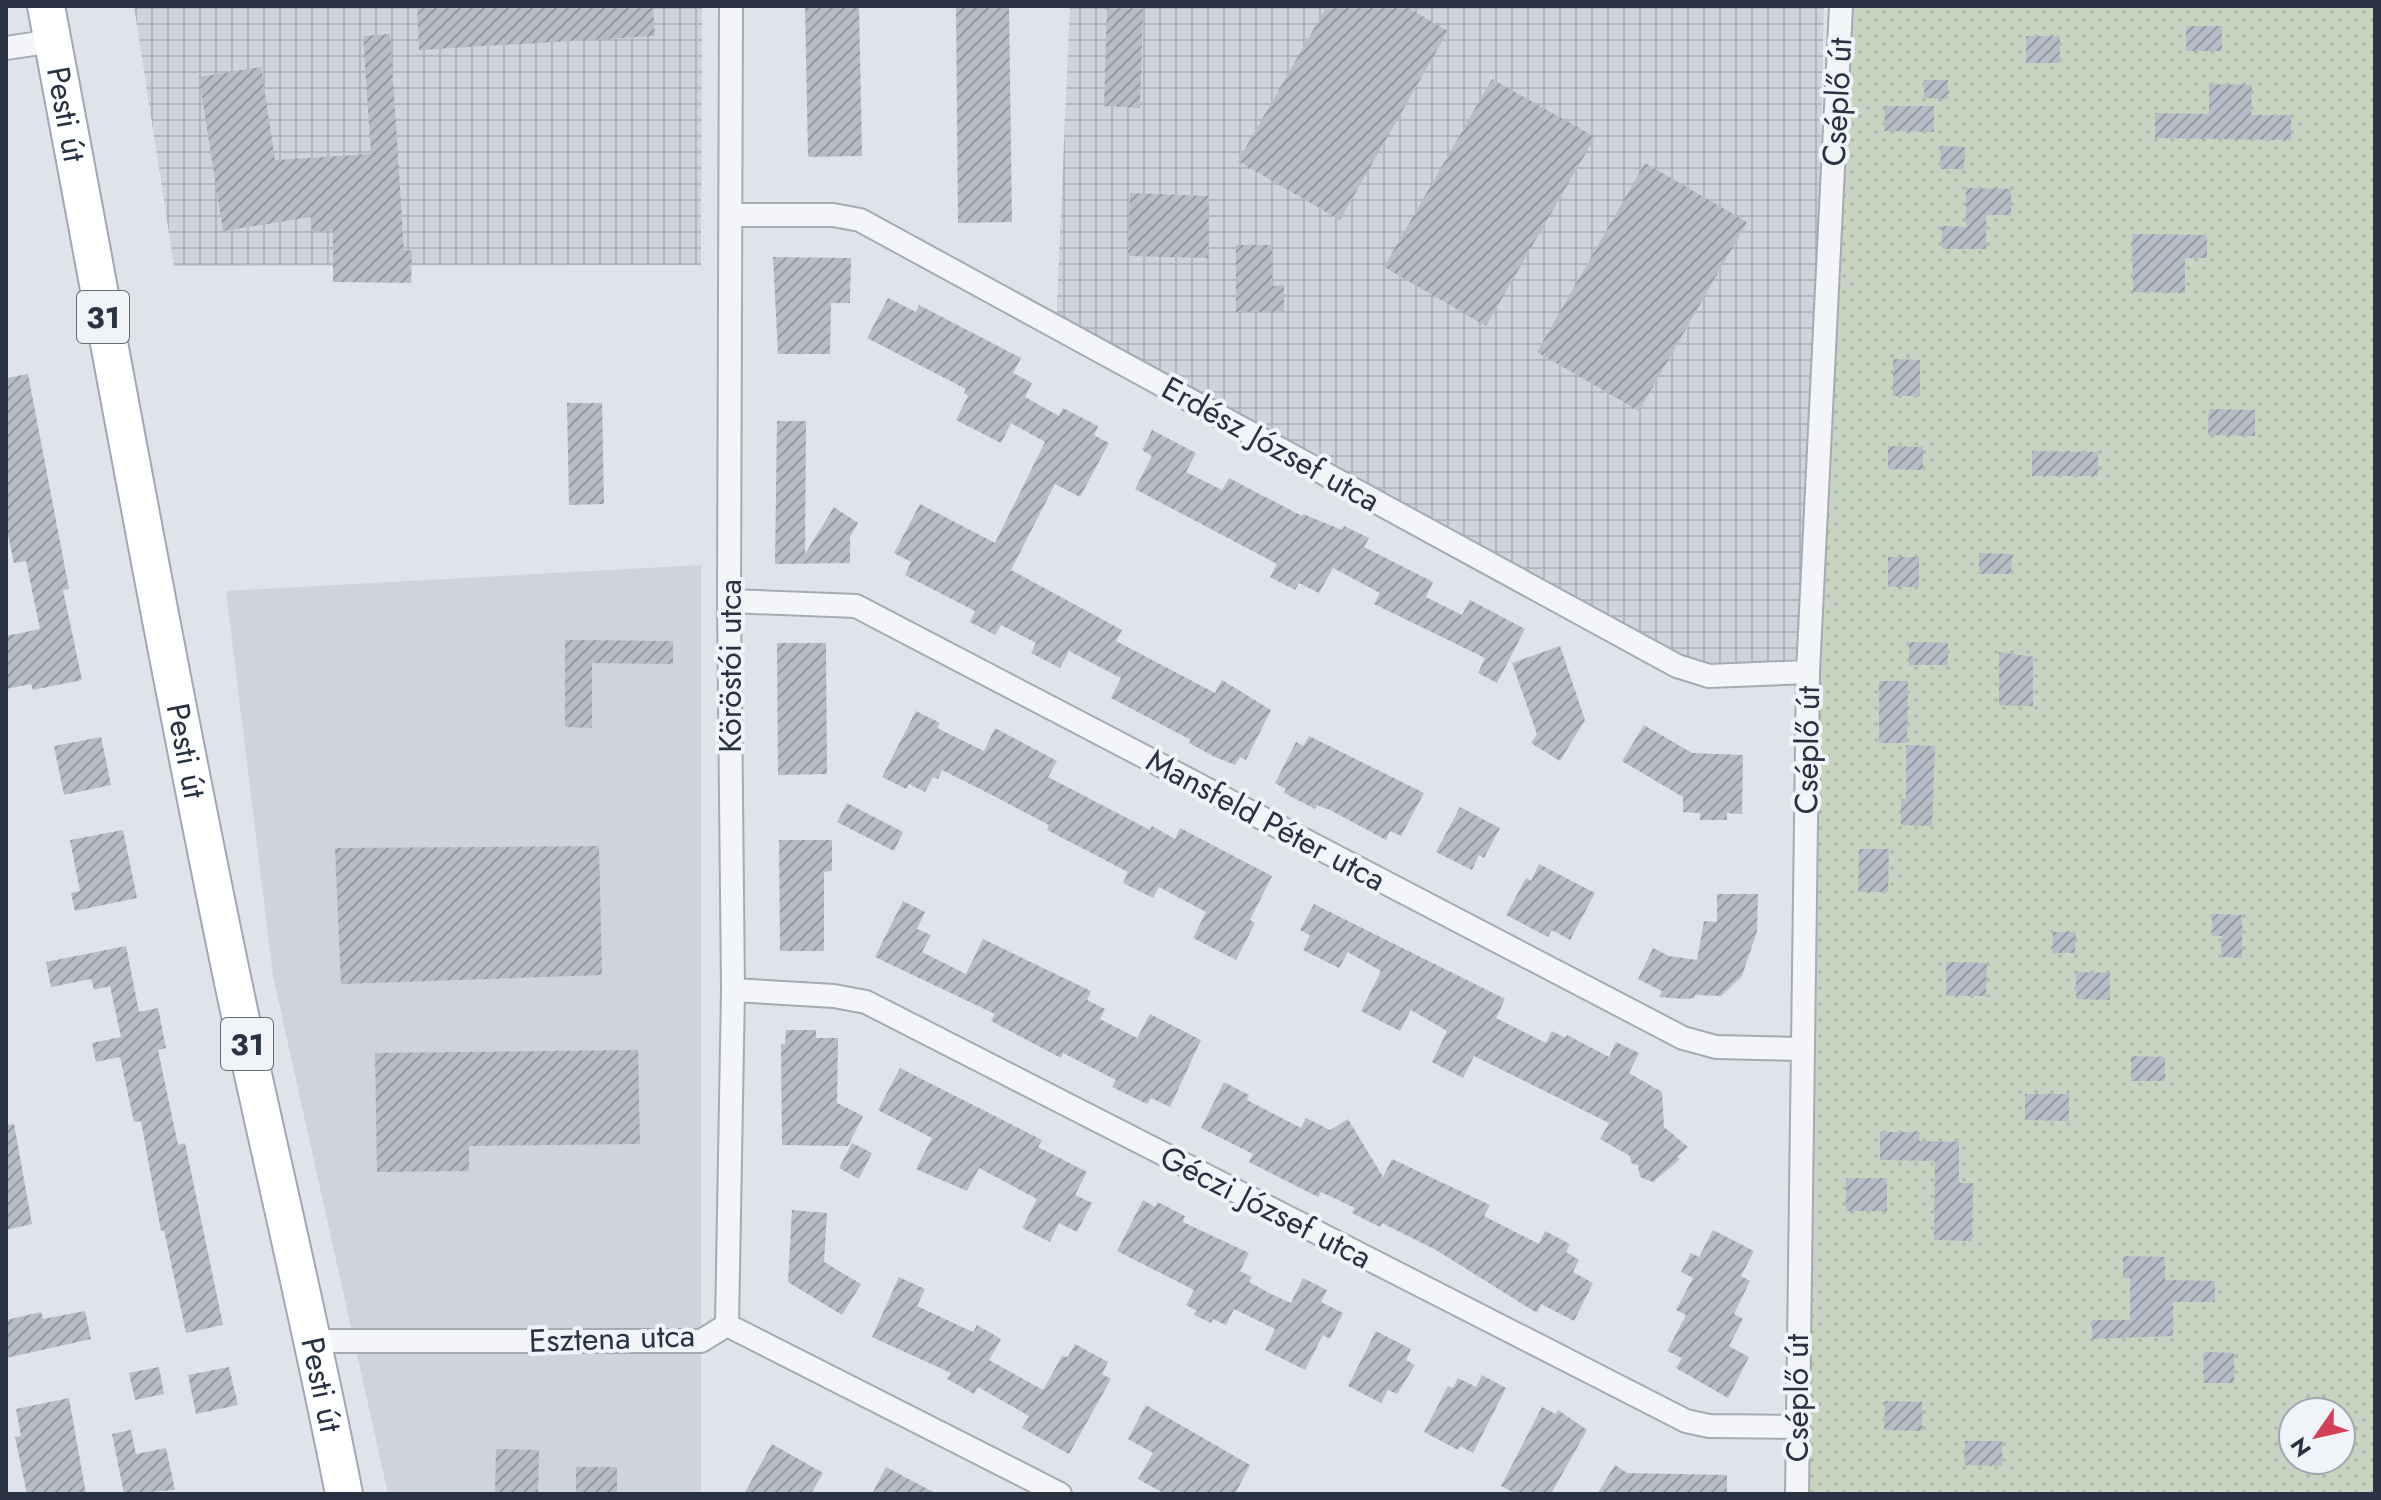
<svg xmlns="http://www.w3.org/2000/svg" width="2381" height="1500" viewBox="0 0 2381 1500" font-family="Jost,sans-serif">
	<defs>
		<pattern id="industrial-grid" width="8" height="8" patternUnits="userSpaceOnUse" patternTransform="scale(2)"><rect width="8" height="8" fill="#ced3dc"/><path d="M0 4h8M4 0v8" fill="none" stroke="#b1b6be"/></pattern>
		<pattern id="garden-dots" width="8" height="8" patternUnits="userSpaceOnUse" patternTransform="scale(2)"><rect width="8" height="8" fill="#c6d4c1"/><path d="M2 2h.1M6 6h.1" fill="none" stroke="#aab6a7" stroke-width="1.8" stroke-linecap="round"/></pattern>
		<pattern id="building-hatch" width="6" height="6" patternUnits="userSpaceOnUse" patternTransform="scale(2)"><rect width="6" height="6" fill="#b7bdc7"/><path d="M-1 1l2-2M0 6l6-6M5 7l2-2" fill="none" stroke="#959aa3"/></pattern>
	</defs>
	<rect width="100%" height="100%" fill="#e0e4ea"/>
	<path fill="#ced3dc" d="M701,565V1494H388L273,976L226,591Z"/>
	<path fill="url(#industrial-grid)" d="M134,6H702L701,265L174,266Z
		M1070,6H1824L1808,672L1709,676L1056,327Z"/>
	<path fill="url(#garden-dots)" fill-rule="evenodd" d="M1841,6H2375V1494H1797L1800,1049ZM2293,1412H2341V1460H2293Z"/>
	<path fill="url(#building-hatch)" d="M417,6H653L655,36L419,50Z
		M805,6H859L862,156L808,157Z
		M956,6H1009L1012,222L958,223Z
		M1107,6H1143L1140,108L1104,106Z
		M1327,6H1405L1448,31L1340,220L1238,161Z
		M2186,26H2222V51H2186Z
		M390,34L404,250L412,251L411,283L333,282V230L312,232L311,217L223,231L199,77L261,67L275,160L371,154L363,36Z
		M2026,36H2060V63H2026Z
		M1492,79L1595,137L1486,326L1384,267Z
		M1924,80H1948V99L1924,98Z
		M2209,84L2252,85L2251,115H2291V140L2155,138V113L2209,114Z
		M1885,106H1934V132L1884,131Z
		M1941,146L1965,147L1964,169H1940Z
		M1645,163L1747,222L1639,411L1537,352Z
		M1966,188L2011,189V215H1986V249H1942V226L1966,227Z
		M1130,193L1209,196L1208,258L1128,256Z
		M2132,234L2207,235V258H2185V293L2133,292Z
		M1236,245H1272V286L1284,285V312H1236Z
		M773,257L851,258L850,303H831L830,354H778Z
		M888,298L916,312L919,305L1021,358L1013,373L1032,383L1025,397L1059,416L1063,408L1098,426L1094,435L1109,443L1080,497L1055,484L1011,570L1122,630L1116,641L1215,693L1222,680L1271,710L1246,760L1240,757L1235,765L1215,757L1189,743L1191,740L1111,698L1121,678L1069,651L1060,668L1031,653L1036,643L1001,625L995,635L970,622L975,611L905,575L911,562L894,553L920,504L995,543L1045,442L1011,423L1001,443L956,420L968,396L964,393L966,389L867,338Z
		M1893,359L1920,360V396H1893Z
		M28,374L69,589L63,590L82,680L33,690L31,684L6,689V636L40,629L26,561L14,563L6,526V378Z
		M567,403H602L604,504L569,505Z
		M2209,409L2255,410V436L2208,435Z
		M777,421H806L805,554L834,507L858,523L850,537V563L775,564Z
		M1152,430L1196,453L1186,472L1222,490L1229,478L1302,516L1303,514L1342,530L1344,526L1369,538L1364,547L1433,582L1426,597L1462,615L1470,600L1525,629L1497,683L1478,673L1485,658L1374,604L1380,593L1333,568L1319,593L1299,583L1295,590L1270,577L1277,564L1135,489L1152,456L1142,450Z
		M1888,446L1923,447V470L1888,469Z
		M2032,451L2098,452V476H2032Z
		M1979,553L2012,554L2011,574H1979Z
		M1888,557H1919V587H1888Z
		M565,640L673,641V664L592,663V728L565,727Z
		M1909,642L1948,643V665H1909Z
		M777,643H826L827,774L778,775Z
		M1560,646L1585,720L1560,761L1531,743L1537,734L1512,663Z
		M1999,652L2033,657V706L1999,705Z
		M1879,681H1908L1907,743H1879Z
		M916,711L940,723L937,728L984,751L995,728L1057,761L1048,777L1150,830L1152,826L1175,839L1180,828L1272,876L1250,920L1255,923L1236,960L1193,938L1206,912L1159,887L1153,898L1123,883L1128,872L1047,830L1049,825L992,795L942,770L938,779L933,777L925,792L909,784L906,789L882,777Z
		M1644,725L1692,753L1743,755L1742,814L1727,813V820H1700V813L1683,812V797L1622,761Z
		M1309,736L1424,793L1401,836L1390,831L1386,840L1330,810L1317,805L1315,809L1284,793L1286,789L1275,783L1296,742L1303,746Z
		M101,737L111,785L64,795L54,746Z
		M1906,745L1935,746L1932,826L1901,825V799H1906Z
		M847,803L903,832L894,851L837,822Z
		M1460,807L1500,828L1484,858L1479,855L1472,870L1436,852Z
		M123,830L137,898L75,911L71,893L80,891L70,840Z
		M779,840H832V871L824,872V951H780Z
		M599,846L602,975L341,984L335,848Z
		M1859,849H1889L1888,892H1858Z
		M1539,864L1595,893L1570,940L1552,930L1548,937L1506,915L1526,878L1531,881Z
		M1717,894H1758L1757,931L1742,976L1721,996L1695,995V998L1684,999L1659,997L1662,991L1638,979L1653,948L1669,956L1697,960L1704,921L1717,922Z
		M903,901L925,912L917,929L931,935L922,952L966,974L983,939L1091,991L1087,1000L1105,1009L1100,1019L1137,1038L1150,1014L1201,1040L1170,1107L1151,1098L1147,1104L1112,1087L1116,1080L1063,1053L1061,1058L991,1021L995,1014L875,957Z
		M1314,904L1505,999L1496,1018L1546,1043L1552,1031L1565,1038L1567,1035L1609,1057L1616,1042L1639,1053L1629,1073L1662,1092L1664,1127L1688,1147L1677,1157L1680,1159L1653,1182L1640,1177L1638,1165L1631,1163L1630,1156L1600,1139L1609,1123L1474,1056L1463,1078L1432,1062L1447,1031L1411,1010L1400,1031L1361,1011L1381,971L1348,952L1339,968L1303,950L1310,935L1300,930Z
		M2212,914L2242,915V958L2221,957L2222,936H2212Z
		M2053,932H2076L2075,953H2052Z
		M126,946L139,1012L158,1008L166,1048L158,1050L178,1145L185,1143L223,1325L186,1333L164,1230L161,1231L141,1121L134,1122L120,1057L96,1062L92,1043L121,1037L110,986L94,990L91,979L51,987L46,962Z
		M1946,962L1987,963L1986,996H1946Z
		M2076,972L2110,973V1000L2076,999Z
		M786,1030H816V1038H838L837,1103L863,1116L848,1146L782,1145L781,1044H785Z
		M638,1050L640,1144L469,1146V1171L377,1172L375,1053Z
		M2131,1056L2165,1057V1081H2131Z
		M900,1068L1042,1140L1038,1147L1087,1172L1075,1195L1092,1203L1077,1232L1059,1223L1050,1242L1022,1228L1037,1199L979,1168L967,1191L916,1169L932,1138L878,1110Z
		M1224,1082L1249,1095L1247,1100L1301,1128L1306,1118L1330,1130L1348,1119L1383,1177L1392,1159L1490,1205L1484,1216L1539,1244L1545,1231L1570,1244L1566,1252L1579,1260L1573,1272L1593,1283L1574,1321L1541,1304L1537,1313L1436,1250L1382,1223L1380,1227L1352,1213L1355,1208L1321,1192L1318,1197L1249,1162L1253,1154L1201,1128Z
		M2025,1094H2069V1121L2025,1120Z
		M14,1124L32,1224L6,1230V1125Z
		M1880,1132H1920L1919,1141L1959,1142V1183H1973L1972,1241L1934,1240L1935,1161L1880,1160Z
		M852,1143L872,1153L859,1179L839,1168Z
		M1846,1178H1887V1211H1846Z
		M1143,1200L1155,1207L1158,1202L1185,1216L1183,1222L1249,1253L1240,1271L1252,1277L1249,1282L1271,1294L1291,1303L1303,1278L1327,1290L1321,1302L1343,1313L1330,1339L1323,1335L1305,1370L1265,1350L1275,1329L1234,1309L1226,1325L1213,1319L1211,1323L1194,1315L1197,1311L1186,1305L1194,1290L1117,1251Z
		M792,1210L827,1213L824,1262L861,1284L842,1315L788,1282Z
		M1713,1230L1754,1251L1741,1276L1750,1281L1734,1314L1743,1319L1729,1346L1749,1357L1728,1398L1676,1368L1682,1358L1667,1351L1686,1315L1676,1310L1693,1278L1681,1272L1691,1253L1699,1257Z
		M2123,1256L2165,1257V1280L2215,1281V1302H2173V1336L2092,1339V1320H2130V1278H2123Z
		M899,1277L925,1289L917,1306L973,1332L977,1325L1001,1339L989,1360L1043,1390L1062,1356L1068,1357L1075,1344L1108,1362L1102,1374L1111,1379L1069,1454L1022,1428L1029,1416L978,1387L974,1394L947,1379L951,1373L872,1337Z
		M85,1311L91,1339L6,1358V1320L41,1312L43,1319Z
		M1376,1331L1411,1349L1406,1360L1415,1365L1397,1394L1388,1390L1381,1403L1348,1386Z
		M2204,1352L2234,1353V1383H2203Z
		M159,1367L164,1394L135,1400L129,1373Z
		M229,1367L238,1405L196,1414L188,1375Z
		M1482,1375L1506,1388L1473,1453L1460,1446L1458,1450L1424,1432L1448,1386L1453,1388L1458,1378L1476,1387Z
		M69,1398L86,1494H27L15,1437L21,1436L16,1409Z
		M1885,1401L1922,1402V1431L1884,1430Z
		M1146,1405L1250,1465L1235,1494H1165L1138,1479L1153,1453L1128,1439Z
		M1542,1407L1556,1414L1558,1410L1587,1430L1551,1494H1516L1501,1486Z
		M131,1430L136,1454L166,1448L175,1490L124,1494L112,1434Z
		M1965,1441H2002V1466L1964,1465Z
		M772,1444L823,1473L811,1494H744Z
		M496,1449L539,1450L538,1494H495Z
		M1615,1465L1627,1473L1727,1475V1494H1597Z
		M576,1467H617V1494H576Z
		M886,1467L937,1494H872Z"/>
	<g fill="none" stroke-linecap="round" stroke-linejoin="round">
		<defs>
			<path id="minor" d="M6,48L53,41
				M733,215H833L860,220L1677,666L1709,676L1808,672
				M729,601L856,606L1683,1038L1716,1047L1800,1049
				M733,990L834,996L866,1002L1686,1421L1709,1426L1797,1427
				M727,1325L733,990L729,601L731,6
				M727,1325L1060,1494
				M314,1341H701L727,1325
				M1797,1494L1808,672L1841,6"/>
			<g id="primary">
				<path id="s1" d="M46,6C108,333 166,661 234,987C270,1156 311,1324 344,1494"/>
			</g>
		</defs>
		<use href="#minor" stroke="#a5abb4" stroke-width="26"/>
		<use href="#primary" stroke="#9fa8b6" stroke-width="40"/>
		<use href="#minor" stroke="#f3f5f8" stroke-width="22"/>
		<use href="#primary" stroke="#fff" stroke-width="36"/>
	</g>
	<g text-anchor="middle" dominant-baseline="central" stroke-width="8" stroke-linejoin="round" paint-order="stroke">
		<g fill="#f0f3f7" stroke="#646c78" stroke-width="2">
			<rect x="77" y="291" width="52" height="52" rx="6"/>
			<rect x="221" y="1018" width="52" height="52" rx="6"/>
		</g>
		<g font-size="30" font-weight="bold" fill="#283242">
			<text x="103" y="317">31</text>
			<text x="247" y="1044">31</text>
		</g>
		<g font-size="32" fill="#283242" stroke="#f0f3f7">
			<text transform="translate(1837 102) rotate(-87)">Cséplő út</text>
			<text stroke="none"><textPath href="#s1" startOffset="110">Pesti út</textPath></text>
			<text transform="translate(1271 444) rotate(29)">Erdész József utca</text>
			<text transform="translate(730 666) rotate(-90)">Köröstói utca</text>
			<text transform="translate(1807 750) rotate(-89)">Cséplő út</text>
			<text stroke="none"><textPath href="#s1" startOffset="758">Pesti út</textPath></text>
			<text transform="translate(1266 820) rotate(28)">Mansfeld Péter utca</text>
			<text transform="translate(1266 1207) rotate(27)">Géczi József utca</text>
			<text transform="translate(612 1338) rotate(-2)">Esztena utca</text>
			<text stroke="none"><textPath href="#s1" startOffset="1406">Pesti út</textPath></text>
			<text transform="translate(1797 1398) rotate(-90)">Cséplő út</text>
		</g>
	</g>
	<rect width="2381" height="1500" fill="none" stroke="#283242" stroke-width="16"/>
	<g transform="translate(2317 1436) rotate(236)"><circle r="38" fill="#f0f3f7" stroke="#a0a6af" stroke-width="2"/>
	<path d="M0-6L14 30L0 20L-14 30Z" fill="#d34157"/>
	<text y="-12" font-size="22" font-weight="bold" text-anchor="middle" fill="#283242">N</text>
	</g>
</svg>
